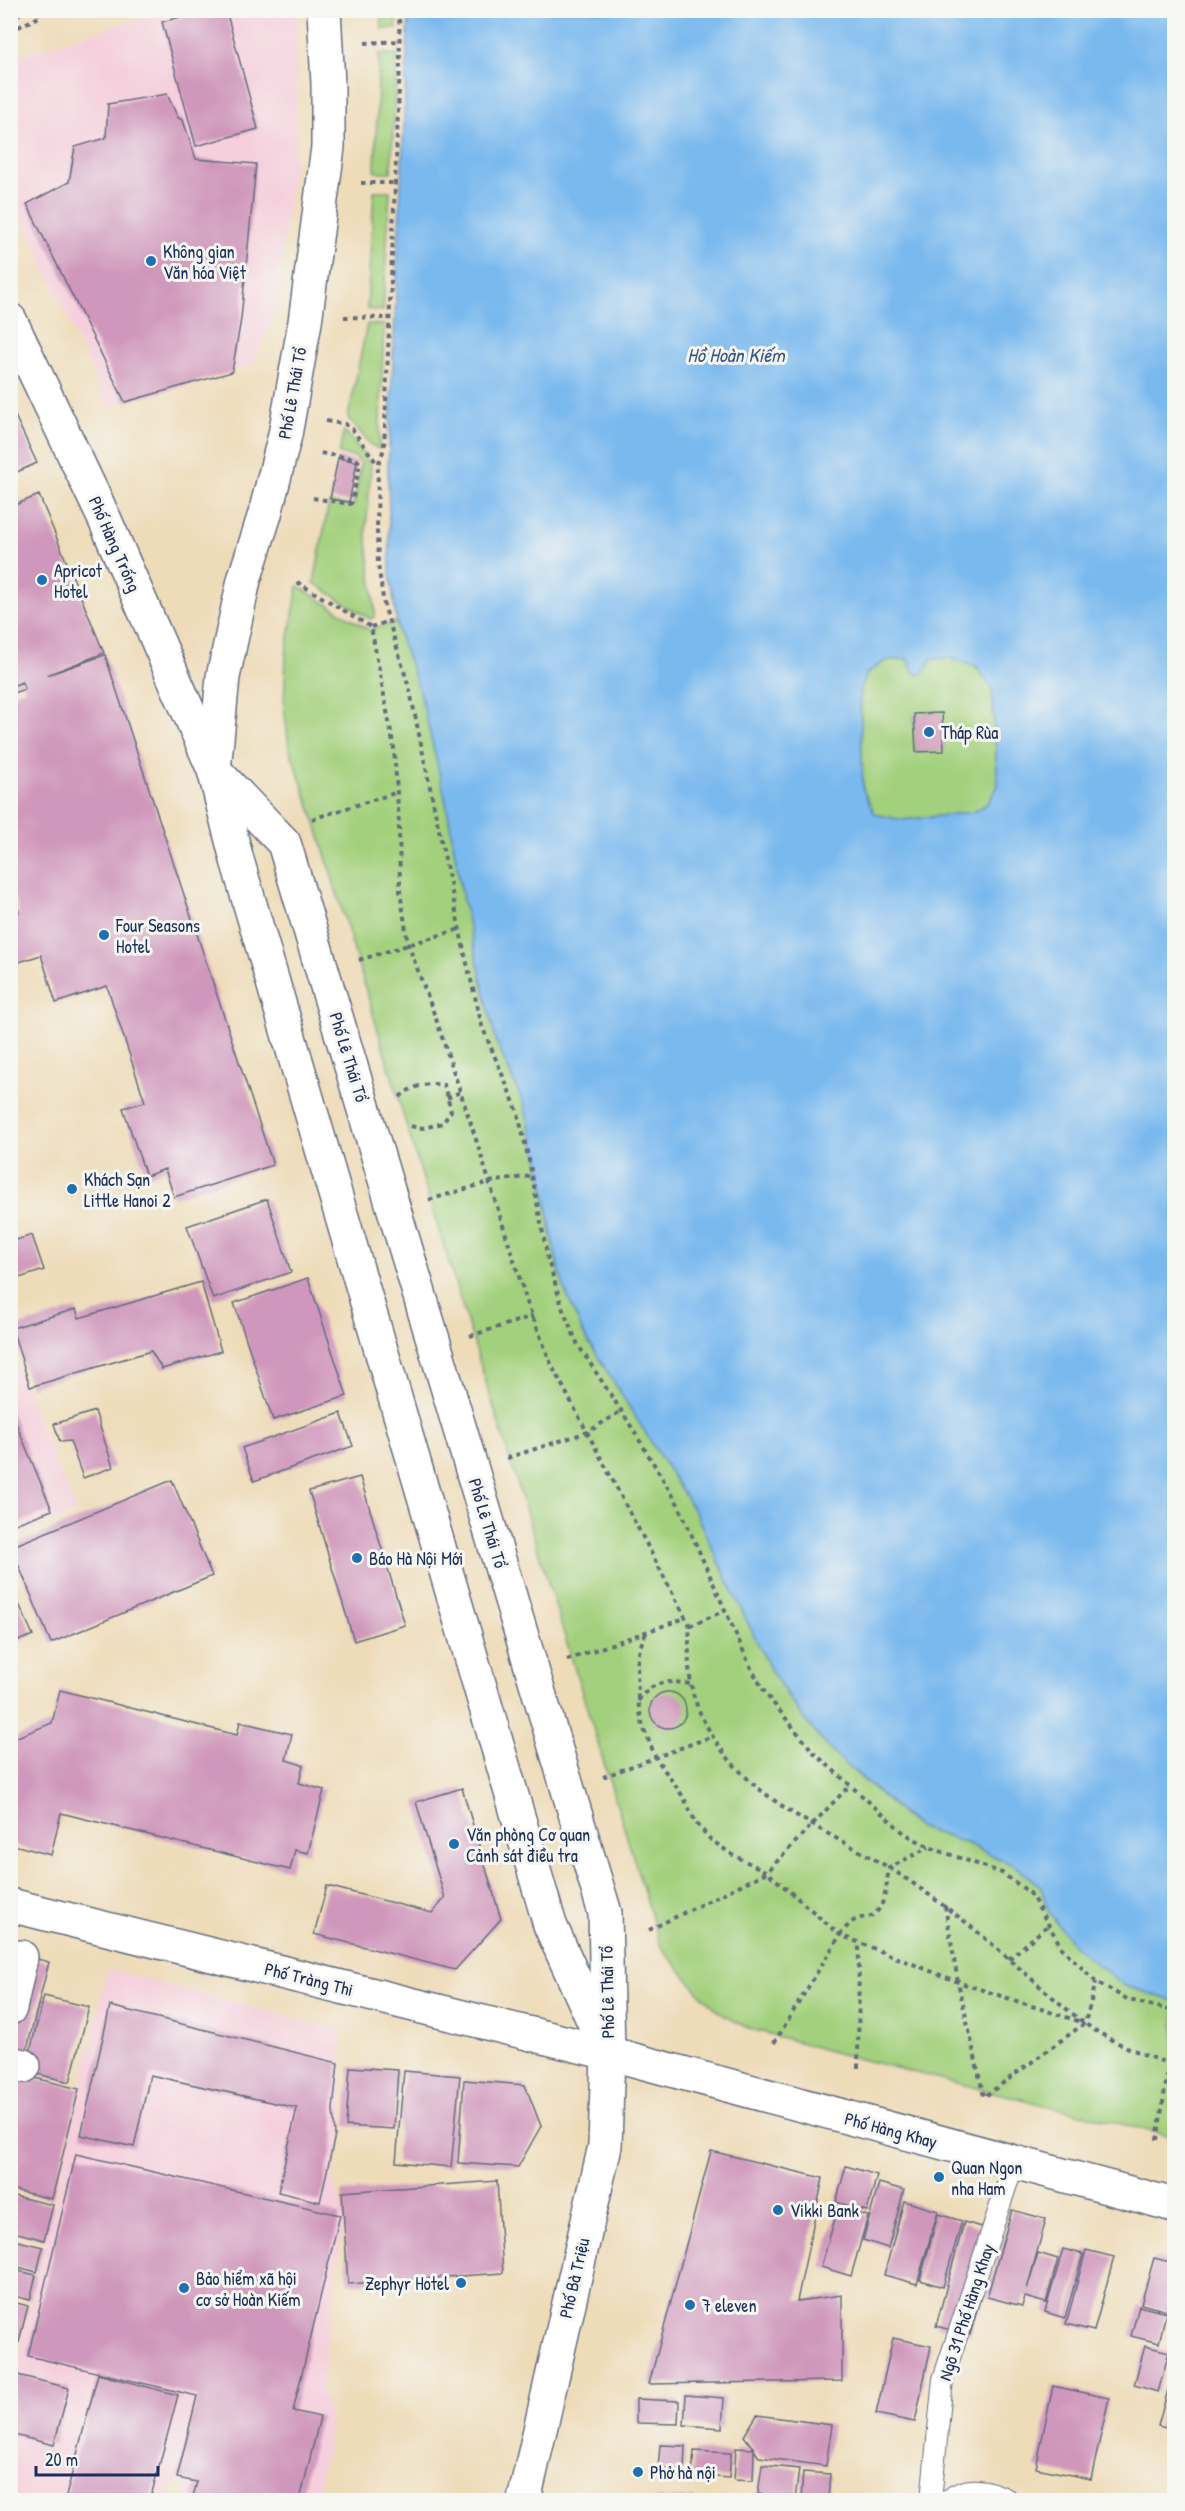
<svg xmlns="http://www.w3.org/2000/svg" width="1185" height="2511" viewBox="0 0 1185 2511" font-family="'Patrick Hand',sans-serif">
	<rect width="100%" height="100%" fill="#f6f6f2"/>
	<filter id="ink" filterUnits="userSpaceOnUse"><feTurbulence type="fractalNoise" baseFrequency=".0167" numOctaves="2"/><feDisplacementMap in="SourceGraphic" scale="12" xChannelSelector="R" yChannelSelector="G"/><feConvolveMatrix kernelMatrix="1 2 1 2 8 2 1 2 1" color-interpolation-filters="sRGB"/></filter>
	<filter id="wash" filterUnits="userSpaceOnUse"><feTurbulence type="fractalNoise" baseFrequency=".008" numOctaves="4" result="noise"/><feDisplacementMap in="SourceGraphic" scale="24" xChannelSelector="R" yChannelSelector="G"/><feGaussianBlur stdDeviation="1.35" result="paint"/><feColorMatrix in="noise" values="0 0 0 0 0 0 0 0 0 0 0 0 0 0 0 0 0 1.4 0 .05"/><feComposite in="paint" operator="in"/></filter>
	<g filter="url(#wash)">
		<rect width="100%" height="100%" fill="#eedcb9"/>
		<path fill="#f5cfdc" d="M163,11H297L296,149L273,316L253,365L108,407L11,193L10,58Z
			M10,1352L76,1512L11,1538H10Z
			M108,1969L341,2031L344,2125L331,2182L339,2198L344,2221L322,2379V2392L331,2422L316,2500H184L188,2486L173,2483L168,2500H11V2353L19,2354Z"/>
		<path fill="#a3d07c" stroke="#5f806d" stroke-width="1.5" fill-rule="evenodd" d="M381,11H396L397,28L382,29Z
			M379,54H397L391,172H375Z
			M374,191H390L383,311L367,309Z
			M367,324L384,325L379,449L371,445L348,418Z
			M344,431L359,448L371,466L366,531L375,611V617L370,619L314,583L329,503L351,506L354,503L361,463L355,457L339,454Z
			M298,586L369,630L396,622L398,631L420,692L445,796L463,900L496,1041L524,1105L540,1165L555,1254L565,1290L583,1333L695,1512L771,1671L800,1714L831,1751L917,1827L966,1843L1015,1866L1041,1887L1048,1911L1125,1986L1174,2001V2137L844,2055L748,2028L723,2015L702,1996L661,1947L409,1134L317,827L289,747L284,706L286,654Z
			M950,658L977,667L992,689L998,786L988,803L974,812L902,820L875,814L863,790L860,691L867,673L887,660L908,659L913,672H925L931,659ZM941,713L944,750L916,752L914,715Z"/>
		<path fill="#7ab9ee" stroke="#4a74a6" stroke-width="1.5" fill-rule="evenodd" d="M409,11H1174V2001L1125,1986L1076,1948L1048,1911L1041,1887L1015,1866L966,1843L918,1827L831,1751L800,1714L771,1671L695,1512L583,1333L565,1290L555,1254L540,1165L524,1105L496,1041L463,900L445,796L420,692L398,631L390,574L388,469ZM950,658L977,667L992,689L998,786L988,803L974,812L902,820L875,814L863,790L860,691L867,673L887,660L908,659L913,672L919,675L925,672L931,659Z"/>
		<g id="blocks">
			<path fill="#cf97bb" d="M10,10H29L10,20Z
				M206,10H226L258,129L196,146L162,22Z
				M167,94L178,118L183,120L196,159L256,164L241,319L232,372L125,402L27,204L69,182L75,147L106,138L108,104Z
				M10,405L37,463L10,475Z
				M338,458L357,462L349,502L330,499Z
				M39,495L104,653L47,675L105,655L273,1165L174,1197L165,1169L146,1176L123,1108L145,1102L107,986L56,1003L41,955L10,965V915L19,912L10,886V694L25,689L22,682L10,687V507Z
				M942,713L944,751L916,752L914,714Z
				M267,1199L291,1272L213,1299L187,1226Z
				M32,1235L44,1270L10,1281V1242Z
				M308,1278L347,1396L273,1420L234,1303Z
				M201,1282L221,1351L162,1369L151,1351L30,1387L12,1328L76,1309L79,1318Z
				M10,1409L52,1510L10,1526Z
				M95,1411L113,1467L83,1478L70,1441L60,1442L54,1424Z
				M341,1413L353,1446L254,1481L242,1448Z
				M360,1477L405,1625L354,1641L309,1491Z
				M172,1480L212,1576L51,1643L11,1547Z
				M10,1584L33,1635L10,1644Z
				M60,1690L237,1735L240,1722L292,1734L286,1760L303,1765L299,1783L324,1790L308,1853L295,1850L290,1870L61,1813L51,1855L10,1844V1740L52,1723Z
				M650 1710a18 18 0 1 1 36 0a18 18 0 1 1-36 0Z
				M462,1788L501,1919L455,1970L314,1934L327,1886L432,1913L445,1898L416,1802Z
				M18,1954L49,1962L25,2057L10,2054V1983Z
				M44,1996L89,2007L70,2082L25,2071Z
				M110,2006L338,2063L333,2109L335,2135L320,2202L278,2192L297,2108L150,2075L134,2147L81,2135Z
				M350,2067L398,2070L394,2129L346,2126Z
				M404,2071L460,2076L451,2167L396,2162Z
				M19,2074L79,2089L52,2199L10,2189V2106Z
				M464,2080L525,2085L541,2126L518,2167L458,2163Z
				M711,2151L823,2178L797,2301L842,2295V2381L649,2384Z
				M76,2154L340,2215L293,2411L320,2417L300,2500H192L197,2482L177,2478L197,2396L28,2356Z
				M846,2166L877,2175L867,2211L836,2202Z
				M497,2181L503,2273L348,2284L342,2192Z
				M879,2183L904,2190L888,2248L863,2240Z
				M10,2195L53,2205L44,2240L10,2231Z
				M904,2201L938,2211L917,2284L884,2275Z
				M838,2208L868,2216L851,2276L821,2267Z
				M1012,2210L1046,2219L1027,2289L1038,2253L1058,2259L1046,2303L1025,2297L1022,2306L987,2297Z
				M938,2214L962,2221L943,2287L920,2280Z
				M964,2222L999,2232L970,2335L936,2326Z
				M10,2239L43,2247L37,2272L10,2265Z
				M1063,2249L1083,2254L1065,2318L1045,2312Z
				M1086,2250L1114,2257L1094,2331L1066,2324Z
				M1154,2258L1174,2263V2313L1141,2304Z
				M10,2269L36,2275L30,2300L10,2295Z
				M10,2301L28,2306L19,2342L10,2340Z
				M1139,2306L1166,2313L1159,2343L1131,2336Z
				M893,2338L931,2346L915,2422L876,2414Z
				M1145,2346L1169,2352L1158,2392L1134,2385Z
				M1174,2348V2372L1168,2370Z
				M10,2373L69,2388L54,2445L10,2434Z
				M98,2374L178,2395L150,2500H65Z
				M1171,2379L1174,2380V2430L1158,2426Z
				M1053,2386L1109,2398L1091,2479L1036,2468Z
				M686,2395L724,2398L722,2428L684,2425Z
				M636,2399L679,2401L678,2424L636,2423Z
				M757,2415L832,2425L826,2466L759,2457L754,2450L753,2481L734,2480L736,2448L754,2449L744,2436Z
				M660,2445L685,2446L684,2470L658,2469Z
				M694,2451L731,2453L729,2478L692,2475Z
				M762,2465L799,2469L795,2499L758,2494Z
				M803,2472L830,2474L828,2500H801Z
				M655,2498H694V2500H655Z"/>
		</g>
	</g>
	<g filter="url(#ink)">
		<use href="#blocks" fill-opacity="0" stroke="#656c7e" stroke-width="1.5"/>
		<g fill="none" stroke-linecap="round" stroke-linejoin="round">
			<defs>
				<path id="service" d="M931,2500L943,2379L1014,2163
					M948,2500C966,2484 989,2489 1009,2500"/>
				<path id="minor" d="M10,320L105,520L214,770
					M10,2008L21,1957
					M10,2063L24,2066"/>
				<path id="tertiary" d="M214,770L284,843L605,1913L608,2053"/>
				<path id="secondary" d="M324,10L328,84V147L305,322L285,435L265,514L244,580L223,677L214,770L237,860L550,1925L608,2053L605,2146L524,2500
					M10,1905L608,2053L1174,2205"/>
			</defs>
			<use href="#service" stroke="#656c7e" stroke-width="22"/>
			<use href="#minor" stroke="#656c7e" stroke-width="36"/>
			<use href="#tertiary" stroke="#656c7e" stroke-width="36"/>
			<use href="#secondary" stroke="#656c7e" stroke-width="36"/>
			<path stroke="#656c7e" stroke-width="4" stroke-dasharray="4.5 4.5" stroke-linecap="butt" d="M399,10L400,63L384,449L378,465L377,530L378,564L384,605L410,691L465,955L482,1026L517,1110L529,1160L548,1260L563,1310L578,1345L626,1418L678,1504L750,1666L765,1693L815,1754L904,1833L929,1847L1002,1873L1030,1893L1062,1948L1096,1982L1129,2000L1174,2011
				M10,31L41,16L38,10
				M365,43L400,41
				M361,183H395
				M344,317L389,318
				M326,421L345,424L352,429L378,465
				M313,498L350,504L352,502L360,463L356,459L320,453
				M297,582L371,627L394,748L399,824L400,891L408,944L436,1019L473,1130L528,1305L552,1366L690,1626C686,1679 690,1705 722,1750C762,1805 830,1833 888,1867C907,1879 926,1892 944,1906C993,1941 1035,1985 1083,2022C1108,2041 1140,2053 1169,2064
				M371,627L389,621
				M312,819L398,792
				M359,960L460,929
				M400,1097C411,1086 429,1082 444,1085L451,1111L443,1123L424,1128L408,1126
				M447,1098L460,1092
				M429,1200L489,1182L532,1176
				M470,1336L533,1316
				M507,1458L588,1432L621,1411
				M690,1626L726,1610
				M646,1633L640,1647L637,1665L638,1702L643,1727L656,1758L684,1798L696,1823L711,1840L733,1855L767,1872L840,1935L958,1982L1081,2022
				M567,1660L685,1618
				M638,1701C652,1681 667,1680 690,1684
				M603,1777L713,1736
				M945,1906L958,1982L984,2097L1085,2023L1096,1982
				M649,1930L767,1872L849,1786
				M1009,1959L1047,1926
				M774,2043L840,1935C845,1929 850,1922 857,1919C862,1917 867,1918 871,1916C887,1908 886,1883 889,1868L929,1847
				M858,2068L859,1944
				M1157,2140L1169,2064"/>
			<use href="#service" stroke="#fff" stroke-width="20"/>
			<use href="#minor" stroke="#fff" stroke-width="33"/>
			<use href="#tertiary" stroke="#fff" stroke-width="33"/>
			<use href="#secondary" stroke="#fff" stroke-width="33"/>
		</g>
	</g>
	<g fill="#1f6fb2" stroke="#f6f6f2" stroke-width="2">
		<circle cx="151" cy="261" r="6"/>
		<circle cx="42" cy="580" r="6"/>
		<circle cx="929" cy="732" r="6"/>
		<circle cx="104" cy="935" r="6"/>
		<circle cx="72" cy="1189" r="6"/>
		<circle cx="357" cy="1558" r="6"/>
		<circle cx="454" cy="1844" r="6"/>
		<circle cx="939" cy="2177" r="6"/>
		<circle cx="778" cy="2210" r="6"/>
		<circle cx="461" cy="2283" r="6"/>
		<circle cx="184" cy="2288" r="6"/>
		<circle cx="690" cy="2305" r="6"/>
		<circle cx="638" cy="2472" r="6"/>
	</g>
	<g text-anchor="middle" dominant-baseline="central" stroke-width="6" stroke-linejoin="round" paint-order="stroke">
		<g font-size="18" fill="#1b2f5e" stroke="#f6f6f2" text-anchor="start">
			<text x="163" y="251">Không gian<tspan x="163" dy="21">Văn hóa Việt</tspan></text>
			<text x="54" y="570">Apricot<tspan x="54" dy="21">Hotel</tspan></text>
			<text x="941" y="732">Tháp Rùa</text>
			<text x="116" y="925">Four Seasons<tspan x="116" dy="21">Hotel</tspan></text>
			<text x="84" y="1179">Khách Sạn<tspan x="84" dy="21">Little Hanoi 2</tspan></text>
			<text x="369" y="1558">Báo Hà Nội Mới</text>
			<text x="466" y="1834">Văn phòng Cơ quan<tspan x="466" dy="21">Cảnh sát điều tra</tspan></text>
			<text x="951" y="2167">Quan Ngon<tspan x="951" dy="21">nha Ham</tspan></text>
			<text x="790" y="2210">Vikki Bank</text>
			<text x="196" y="2278">Bảo hiểm xã hội<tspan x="196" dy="21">cơ sở Hoàn Kiếm</tspan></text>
			<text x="449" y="2283" text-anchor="end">Zephyr Hotel</text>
			<text x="702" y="2305">7 eleven</text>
			<text x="650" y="2472">Phở hà nội</text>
		</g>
		<g font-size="18" fill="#1b2f5e" stroke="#f6f6f2">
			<text transform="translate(292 393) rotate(-80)">Phố Lê Thái Tổ</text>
			<text transform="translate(115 544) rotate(66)">Phố Hàng Trống</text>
			<text transform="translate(349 1057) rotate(73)">Phố Lê Thái Tổ</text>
			<text transform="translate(488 1523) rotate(73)">Phố Lê Thái Tổ</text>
			<text transform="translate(309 1979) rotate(14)">Phố Tràng Thi</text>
			<text transform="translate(607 1992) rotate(-91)">Phố Lê Thái Tổ</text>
			<text transform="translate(891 2130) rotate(15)">Phố Hàng Khay</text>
			<text transform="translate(574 2278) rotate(-77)">Phố Bà Triệu</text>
			<text transform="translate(966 2312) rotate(-72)">Ngõ 31 Phố Hàng Khay</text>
		</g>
		<g font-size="20" font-style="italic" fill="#385889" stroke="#f6f6f2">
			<text x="736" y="354">Hồ Hoàn Kiếm</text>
		</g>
	</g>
	<rect width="1185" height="2511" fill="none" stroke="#f6f6f2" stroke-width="36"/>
	<path d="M36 2466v9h122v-9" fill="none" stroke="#1b2f5e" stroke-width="3"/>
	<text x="45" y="2466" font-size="18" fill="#1b2f5e" stroke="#f6f6f2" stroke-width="4.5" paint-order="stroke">20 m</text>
</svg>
